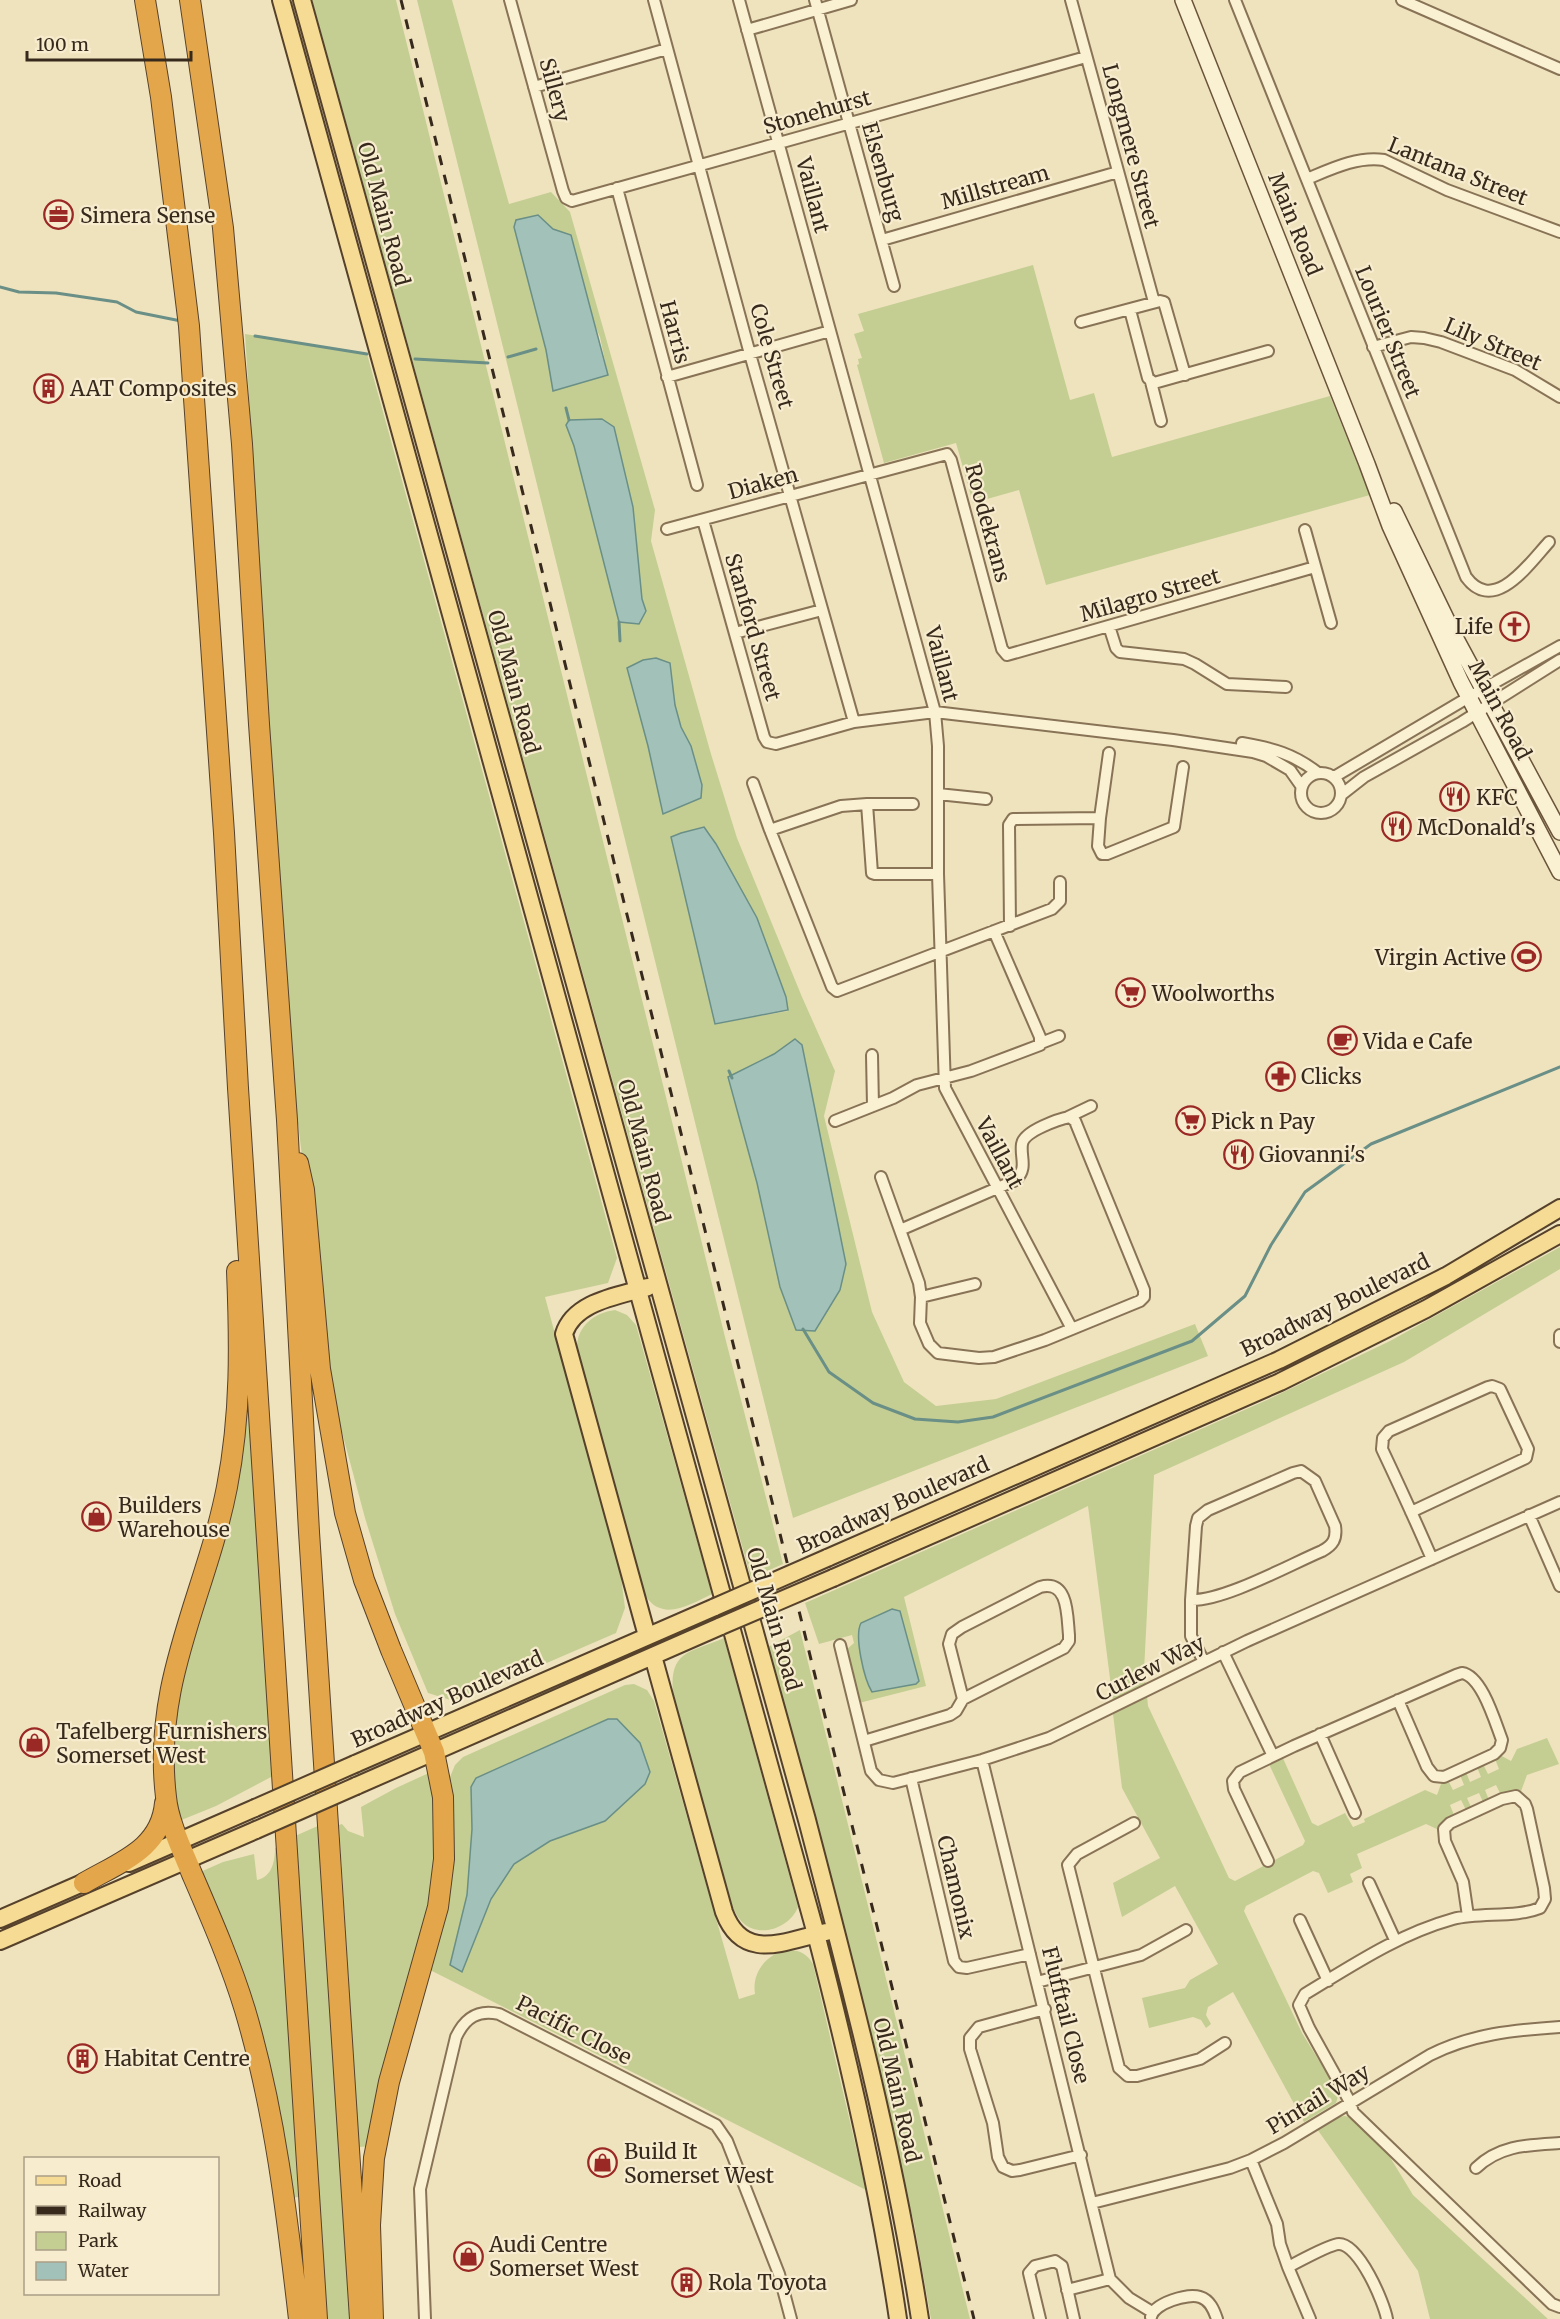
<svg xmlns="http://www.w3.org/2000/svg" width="1560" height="2319" viewBox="0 0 1560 2319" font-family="Merriweather,serif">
	<rect width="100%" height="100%" fill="#efe3be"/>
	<path fill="#c4ce92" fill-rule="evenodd" d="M312,0H396L726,1341L783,1564L751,1578Z
		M417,0H452L509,204L551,192L570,212L655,510L651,541L711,754L737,838L802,997L835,1071L824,1116L872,1312L904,1382L936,1406L996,1399L1195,1324L1208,1356L793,1518ZM538,215L553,229L600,337L608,375L553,391L546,350ZM570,420H575L646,611L619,622L574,446L566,425ZM670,663L675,705L681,727L691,746L702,785L648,746L627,667ZM671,838L757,918L786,997L788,1011L715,1024ZM774,1054L841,1241L846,1264L796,1330L780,1287L757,1183L728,1077Z
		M1033,265L1070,400L1094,393L1112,457L1330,396L1370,495L1046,585L1019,490L973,503L956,443L884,463L857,365L859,364L858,359L862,358L854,334L864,331L858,314Z
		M245,334L367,354L617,1258L608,1283L545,1297L621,1577L625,1608L616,1633L457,1702L428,1693L395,1614L365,1518L339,1421L323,1328L291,1066Z
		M1560,1247V1269L1404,1362L1154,1475L1144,1671L1146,1686L1113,1702L1088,1506L904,1597L926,1686L859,1703L846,1650L854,1643L852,1635L819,1644L805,1603L1267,1400L1390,1341Z
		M615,1310L627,1315L636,1325L712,1594C691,1604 662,1623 645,1595L577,1350C576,1327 593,1313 615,1310Z
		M245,1387H249L273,1776L216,1806L179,1821L174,1808L172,1722Z
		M800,1630L970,2319H931L914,2223L768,1647Z
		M724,1638L798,1907C790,1928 759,1939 742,1922C734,1914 731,1902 728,1891L673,1694C669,1650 690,1653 724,1638Z
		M634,1684L647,1690L654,1701L739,1999L755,1994C749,1957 797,1934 813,1964L866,2190L430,1970L450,1806V1777L455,1765L463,1757L625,1685Z
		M1147,1696L1148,1706L1229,1878L1235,1881L1303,1845L1305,1841L1268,1762L1282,1756L1312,1823L1318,1826L1345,1813L1353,1827L1365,1822L1364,1819L1425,1790L1437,1795L1442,1781L1448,1780L1453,1790L1464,1785L1460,1775L1466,1772L1470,1782L1481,1777L1477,1767L1483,1764L1488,1774L1499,1769L1495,1759L1500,1755L1511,1761L1517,1749L1547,1738L1559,1764L1527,1775L1520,1794L1513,1792L1501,1795L1496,1785L1485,1790L1489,1800L1483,1802L1479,1793L1467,1798L1471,1807L1466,1810L1461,1800L1450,1805L1454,1815L1444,1819L1439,1830L1426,1824L1357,1854L1362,1868L1350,1874L1353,1882L1328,1893L1319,1873L1313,1871L1246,1906L1244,1911L1302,2033L1339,2093L1336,2103L1304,2122L1233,1992L1208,2007L1206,2015L1211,2024L1206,2028L1201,2020L1193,2017L1149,2028L1142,1998L1185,1988L1190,1980L1218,1964L1175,1886L1122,1917L1113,1883L1160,1858L1122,1788L1113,1714Z
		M431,1772L436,1791L438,1873L372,2146L359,2147L339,1825L342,1824L348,1831L364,1837L361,1807L396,1788Z
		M320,1825L350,2319H325L295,1836Z
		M278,1847L299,2197L289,2198L198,1873L223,1862L254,1854L257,1880C272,1877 275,1861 275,1848Z
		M1345,2116L1352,2118L1385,2149L1413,2195L1548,2319H1430L1418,2271L1317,2129L1338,2117Z"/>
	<path fill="#a2c1b9" stroke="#698f87" stroke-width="1.5" d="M538,215L553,229L571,235L608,375L553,391L546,350L514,227L516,220Z
		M602,419L614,427L633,507L642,599L646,611L639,624L619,622L574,446L566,425L569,420Z
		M656,658L670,663L675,705L681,727L691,746L702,785L701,798L663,814L648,746L627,668L643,660Z
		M704,827L716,844L757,918L786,997L788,1010L715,1024L671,837L681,833Z
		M795,1039L802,1045L846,1264L840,1290L815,1331L796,1330L780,1287L757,1183L728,1077L774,1054Z
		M892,1609L900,1611L919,1681L916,1684L872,1692C864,1679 854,1636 861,1623Z
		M608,1719H617L640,1743L650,1772L645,1784L605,1821L550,1841L514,1864L491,1899L462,1972L450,1965L467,1895L472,1829L471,1787L476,1778Z"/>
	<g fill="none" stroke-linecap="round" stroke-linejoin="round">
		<path stroke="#698f87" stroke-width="3" d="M0,287L19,292L56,293L117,302L136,312L181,321
			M255,336L367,354
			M508,357L536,349
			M415,359L488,363
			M566,408L569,420
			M619,622L620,641
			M729,1071L732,1078
			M803,1329L829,1372L873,1403L915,1419L958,1422L993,1417L1192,1341L1245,1296L1271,1245L1305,1192L1371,1144L1560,1067"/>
		<defs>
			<path id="minor" d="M510,0L563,191L566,198L572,201L1086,57
				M654,0L750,354L854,722
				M739,0L935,712L938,746V874L945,1088L1072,1329
				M815,0L894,286
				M1071,0L1154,302
				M1235,0L1466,577C1494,615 1529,564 1549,542
				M1402,0L1560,69
				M747,30L851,0
				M534,87L667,49
				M1307,179C1331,169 1357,156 1384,160L1447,190L1560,232
				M617,188L697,485
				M882,240L1118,172
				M1130,310L1148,378L1154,383L1268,351
				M1081,322L1160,301L1164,302L1185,375
				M1373,347L1411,337L1424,338L1441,342L1515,370L1560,397
				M667,377L830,331
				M1151,382L1161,421
				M703,520L764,737L767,742L776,744L854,722L935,712L1173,740L1253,752L1266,756L1290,770L1302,787
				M667,529L947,454L951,460L1002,649L1007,655L1315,567
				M1305,530L1331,623
				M1109,626L1116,648L1120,652L1184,659L1195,664L1227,684L1286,687
				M735,633L822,610
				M1242,743C1272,748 1294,754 1318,773
				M1301 793a20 20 0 1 1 40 0a20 20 0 1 1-40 0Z
				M1334,777L1469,697L1560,646
				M753,783L770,830
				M938,794L986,799
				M1341,795L1364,777L1462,722L1560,660
				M867,804H913
				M1100,818L1109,753
				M938,874H875L872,873L867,804L841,806L770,830L832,987L837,991L1052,909L1060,901V882
				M1010,926L1009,825L1013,819L1100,818L1098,846L1102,854H1107L1174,827L1183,767
				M1041,1043L1059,1036
				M872,1055L873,1106
				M1068,1117L1091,1106
				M835,1121L893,1098L917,1085L971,1071L1040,1045V1037L994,931
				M881,1177L919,1283L921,1297L920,1323L929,1344L938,1353L979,1358L994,1357L1045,1340L1140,1301L1144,1297V1290L1075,1121L1070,1117C1059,1119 1024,1131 1022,1144C1020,1158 1028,1167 1016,1180L900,1230
				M921,1297L975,1284
				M1560,1335V1342
				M1301,1471L1315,1481L1335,1526C1337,1539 1333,1545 1322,1551C1289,1565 1224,1601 1191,1600L1196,1526L1198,1518L1208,1510L1293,1473Z
				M1411,1512L1526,1458L1528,1449L1500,1389L1492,1386L1488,1387L1389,1431L1383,1438L1382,1449C1399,1485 1416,1522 1432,1559
				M1529,1515L1560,1586
				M1191,1600V1636L1204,1662
				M840,1645L871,1771L879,1780L893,1783L982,1760L1049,1738L1247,1641L1560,1502
				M1223,1652L1273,1756
				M1320,1734L1355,1813
				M864,1741L950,1715L956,1711L963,1699L1064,1648L1069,1641V1635C1067,1616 1069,1579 1040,1587L962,1627L952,1634L949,1644L963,1699
				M982,1760L1110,2279L1129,2298L1152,2312
				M911,1778L954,1961L959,1967L967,1968L1030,1954
				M1134,1823L1077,1854L1068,1865L1119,2068L1128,2076H1137L1200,2059L1225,2043
				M1268,1861L1234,1789L1233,1781L1240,1772L1294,1746L1456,1675L1462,1673C1482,1676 1495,1722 1502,1740L1500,1748L1494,1754L1444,1777L1434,1776L1427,1767L1398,1700
				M1369,1883L1395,1940
				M1468,1916L1463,1882L1445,1841L1444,1829L1450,1823L1502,1799L1516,1796L1525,1804L1527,1809L1544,1888L1545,1899L1540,1908C1516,1918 1480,1912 1453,1919C1399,1934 1353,1965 1305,1994L1299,2005L1309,2028L1350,2102L1353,2112L1552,2304L1560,2307
				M1300,1920L1328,1981
				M1037,1982L1141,1955L1186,1930
				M1045,2009L979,2027L970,2038V2049L993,2123L998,2157L1003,2167L1012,2171L1020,2170L1081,2155
				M1251,2160L1277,2224L1280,2244L1288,2267L1310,2319
				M1476,2168C1500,2145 1528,2145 1560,2143
				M1092,2203L1230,2168L1251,2160L1284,2143L1430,2055C1471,2034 1514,2030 1560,2027
				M1288,2267C1298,2262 1330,2244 1339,2244C1359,2244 1384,2302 1387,2319
				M1067,2290L1110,2279
				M1151,2317C1154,2303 1188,2293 1200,2297C1210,2300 1214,2310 1217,2319
				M425,2319L420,2189L456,2037C465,2018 478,2009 499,2014L716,2125L727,2141L779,2274L791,2319
				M1040,2319L1029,2273L1035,2266L1055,2261L1062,2266L1074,2319"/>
			<path id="secondary" d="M1183,0L1367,464L1390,526L1461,682L1560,872
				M1394,511L1455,637L1560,832"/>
			<path id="primary" d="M281,0L816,1934C849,2061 879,2190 898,2319
				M302,0L807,1820C850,1984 894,2151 920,2319
				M827,1558L1279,1360L1446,1276L1560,1208
				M833,1578L1280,1382L1426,1309L1560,1234
				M647,1636L564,1334C574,1301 619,1296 648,1287
				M653,1656L724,1912C743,1963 784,1941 826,1932
				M355,1764L715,1607
				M356,1786L721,1626
				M129,1863L255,1808
				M0,1919L94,1878
				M0,1941L256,1830"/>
			<path id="motorway" d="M145,0L161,97L189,326L224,833L238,1088L317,2319
				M190,0L223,228L242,444L259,724L287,1120L309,1532L360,2319
				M298,1163L304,1190L320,1369L345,1513L364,1580L391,1650L434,1752L443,1797L444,1859L438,1907L389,2082L374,2158L370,2225L373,2319
				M237,1271C240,1344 241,1415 227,1487C206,1595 152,1681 166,1797C168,1821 183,1852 192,1874C211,1918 231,1964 245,2010C275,2111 287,2215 299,2319
				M84,1883C120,1862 161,1849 165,1803"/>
		</defs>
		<use href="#minor" stroke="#887356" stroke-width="14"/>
		<use href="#secondary" stroke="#6a543a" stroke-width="18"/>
		<use href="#primary" stroke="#56412b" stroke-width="20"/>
		<use href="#motorway" stroke="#56412b" stroke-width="22"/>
		<use href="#minor" stroke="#faf0d2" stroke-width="10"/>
		<use href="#secondary" stroke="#faf0d2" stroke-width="15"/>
		<use href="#primary" stroke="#f5db94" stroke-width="16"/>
		<use href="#motorway" stroke="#e3a64a" stroke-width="20"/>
		<path stroke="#372a1c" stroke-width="3" stroke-dasharray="10 10" stroke-linecap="butt" d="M401,0L974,2319"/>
		<defs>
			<path id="primary-bridge" d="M715,1607L827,1558
				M721,1626L833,1578
				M255,1808L355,1764
				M256,1830L356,1786"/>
		</defs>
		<use href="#primary-bridge" stroke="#56412b" stroke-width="20" stroke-linecap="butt"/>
		<use href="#primary-bridge" stroke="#f5db94" stroke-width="16"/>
	</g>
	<defs>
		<symbol id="office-ring" viewBox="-11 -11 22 22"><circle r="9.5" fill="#f7ecce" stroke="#9a2824" stroke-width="1.5"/><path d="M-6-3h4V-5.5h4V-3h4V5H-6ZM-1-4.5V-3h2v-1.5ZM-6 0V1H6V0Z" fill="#9a2824"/></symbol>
		<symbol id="building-ring" viewBox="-11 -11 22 22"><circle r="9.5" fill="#f7ecce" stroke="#9a2824" stroke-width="1.5"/><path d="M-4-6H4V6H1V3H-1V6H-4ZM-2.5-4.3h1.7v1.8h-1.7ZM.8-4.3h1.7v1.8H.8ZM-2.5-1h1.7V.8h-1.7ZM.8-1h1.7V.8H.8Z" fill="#9a2824"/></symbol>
		<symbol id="church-ring" viewBox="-11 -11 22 22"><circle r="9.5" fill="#f7ecce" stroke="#9a2824" stroke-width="1.5"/><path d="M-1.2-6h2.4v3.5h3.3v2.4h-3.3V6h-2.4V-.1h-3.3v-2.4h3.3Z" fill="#9a2824"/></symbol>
		<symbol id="restaurant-ring" viewBox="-11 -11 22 22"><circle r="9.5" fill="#f7ecce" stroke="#9a2824" stroke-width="1.5"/><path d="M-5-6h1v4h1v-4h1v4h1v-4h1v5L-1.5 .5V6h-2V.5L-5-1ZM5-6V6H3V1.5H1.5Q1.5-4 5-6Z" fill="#9a2824"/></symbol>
		<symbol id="stadium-ring" viewBox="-11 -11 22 22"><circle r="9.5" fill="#f7ecce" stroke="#9a2824" stroke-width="1.5"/><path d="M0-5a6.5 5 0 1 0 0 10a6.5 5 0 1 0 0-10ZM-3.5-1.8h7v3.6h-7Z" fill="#9a2824"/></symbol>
		<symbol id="supermarket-ring" viewBox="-11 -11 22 22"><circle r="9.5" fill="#f7ecce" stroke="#9a2824" stroke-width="1.5"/><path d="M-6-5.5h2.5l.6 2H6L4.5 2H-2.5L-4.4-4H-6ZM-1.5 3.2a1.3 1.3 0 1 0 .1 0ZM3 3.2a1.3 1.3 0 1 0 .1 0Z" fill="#9a2824"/></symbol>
		<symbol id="cafe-ring" viewBox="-11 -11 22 22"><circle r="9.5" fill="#f7ecce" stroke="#9a2824" stroke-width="1.5"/><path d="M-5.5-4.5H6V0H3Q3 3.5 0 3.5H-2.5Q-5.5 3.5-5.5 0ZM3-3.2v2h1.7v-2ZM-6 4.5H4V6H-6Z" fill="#9a2824"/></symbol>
		<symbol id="pharmacy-ring" viewBox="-11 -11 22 22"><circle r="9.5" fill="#f7ecce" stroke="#9a2824" stroke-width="1.5"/><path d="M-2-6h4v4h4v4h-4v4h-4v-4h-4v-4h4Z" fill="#9a2824"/></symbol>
		<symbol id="shop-ring" viewBox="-11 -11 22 22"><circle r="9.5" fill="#f7ecce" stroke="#9a2824" stroke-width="1.5"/><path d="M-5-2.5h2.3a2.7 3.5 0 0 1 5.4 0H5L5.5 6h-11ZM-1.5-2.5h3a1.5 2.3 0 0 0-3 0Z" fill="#9a2824"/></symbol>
	</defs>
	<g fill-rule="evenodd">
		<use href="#office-ring" x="42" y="198" width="33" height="33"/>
		<use href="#building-ring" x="32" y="372" width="33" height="33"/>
		<use href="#church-ring" x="1498" y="610" width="33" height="33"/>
		<use href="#restaurant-ring" x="1438" y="780" width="33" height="33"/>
		<use href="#restaurant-ring" x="1380" y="810" width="33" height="33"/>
		<use href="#stadium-ring" x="1510" y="940" width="33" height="33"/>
		<use href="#supermarket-ring" x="1114" y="976" width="33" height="33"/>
		<use href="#cafe-ring" x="1326" y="1024" width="33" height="33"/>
		<use href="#pharmacy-ring" x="1264" y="1060" width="33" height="33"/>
		<use href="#supermarket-ring" x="1174" y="1104" width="33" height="33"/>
		<use href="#restaurant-ring" x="1222" y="1138" width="33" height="33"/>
		<use href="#shop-ring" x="80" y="1500" width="33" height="33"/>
		<use href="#shop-ring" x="18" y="1726" width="33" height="33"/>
		<use href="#building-ring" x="66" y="2042" width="33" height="33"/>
		<use href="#shop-ring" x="586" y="2146" width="33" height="33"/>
		<use href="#shop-ring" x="452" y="2240" width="33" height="33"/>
		<use href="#building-ring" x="670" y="2266" width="33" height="33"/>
	</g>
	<g text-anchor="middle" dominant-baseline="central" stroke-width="4.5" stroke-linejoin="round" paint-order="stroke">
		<g font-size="21" fill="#372a1c" stroke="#f7ecce">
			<text transform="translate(555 90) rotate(75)">Sillery</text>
			<text transform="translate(817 112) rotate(-16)">Stonehurst</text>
			<text transform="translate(1131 146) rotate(75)">Longmere Street</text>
			<text transform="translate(1458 171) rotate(22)">Lantana Street</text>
			<text transform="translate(883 172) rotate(74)">Elsenburg</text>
			<text transform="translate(995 187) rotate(-16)">Millstream</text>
			<text transform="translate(813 195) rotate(75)">Vaillant</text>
			<text transform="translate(384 214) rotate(75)">Old Main Road</text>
			<text transform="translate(1295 224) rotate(68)">Main Road</text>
			<text transform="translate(675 332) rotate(75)">Harris</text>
			<text transform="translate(1388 332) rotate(68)">Lourier Street</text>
			<text transform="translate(1493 344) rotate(23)">Lily Street</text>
			<text transform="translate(772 356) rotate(74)">Cole Street</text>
			<text transform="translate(763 483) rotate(-15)">Diaken</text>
			<text transform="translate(988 523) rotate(75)">Roodekrans</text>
			<text transform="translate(1150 595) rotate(-16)">Milagro Street</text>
			<text transform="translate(753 627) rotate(74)">Stanford Street</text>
			<text transform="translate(942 664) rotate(75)">Vaillant</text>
			<text transform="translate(514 682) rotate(75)">Old Main Road</text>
			<text transform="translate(1500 710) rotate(62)">Main Road</text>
			<text transform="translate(644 1151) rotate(75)">Old Main Road</text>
			<text transform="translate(1000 1153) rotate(62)">Vaillant</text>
			<text transform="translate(1335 1305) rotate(-26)">Broadway Boulevard</text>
			<text transform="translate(893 1505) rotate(-24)">Broadway Boulevard</text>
			<text transform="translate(774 1619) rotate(74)">Old Main Road</text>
			<text transform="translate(1150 1668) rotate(-27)">Curlew Way</text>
			<text transform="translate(447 1699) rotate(-24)">Broadway Boulevard</text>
			<text transform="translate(956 1887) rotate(77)">Chamonix</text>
			<text transform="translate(1066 2015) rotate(76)">Flufftail Close</text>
			<text transform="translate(574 2030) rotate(27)">Pacific Close</text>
			<text transform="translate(897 2090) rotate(77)">Old Main Road</text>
			<text transform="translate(1318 2099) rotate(-31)">Pintail Way</text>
		</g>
		<g font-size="21" fill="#372a1c" stroke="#f7ecce" text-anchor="start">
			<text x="80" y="215">Simera Sense</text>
			<text x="70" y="388">AAT Composites</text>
			<text x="1493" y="626" text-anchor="end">Life</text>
			<text x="1476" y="797">KFC</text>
			<text x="1417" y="827">McDonald's</text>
			<text x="1506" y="957" text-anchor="end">Virgin Active</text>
			<text x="1152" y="993">Woolworths</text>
			<text x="1363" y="1041">Vida e Cafe</text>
			<text x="1301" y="1076">Clicks</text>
			<text x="1211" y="1121">Pick n Pay</text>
			<text x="1259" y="1154">Giovanni's</text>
			<text x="118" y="1505">Builders<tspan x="118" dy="24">Warehouse</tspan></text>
			<text x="56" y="1731">Tafelberg Furnishers<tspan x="56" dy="24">Somerset West</tspan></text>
			<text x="104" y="2058">Habitat Centre</text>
			<text x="624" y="2151">Build It<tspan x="624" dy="24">Somerset West</tspan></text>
			<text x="489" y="2244">Audi Centre<tspan x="489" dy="24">Somerset West</tspan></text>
			<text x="708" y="2282">Rola Toyota</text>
		</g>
	</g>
	<rect x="24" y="2157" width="195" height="138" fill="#f7ecce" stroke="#aa9e87" stroke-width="1.5"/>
	<rect x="36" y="2176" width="30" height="9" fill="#f5db94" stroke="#aa9e87" stroke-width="1.5"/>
	<text x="78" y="2187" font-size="18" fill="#372a1c">Road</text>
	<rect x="36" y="2206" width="30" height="9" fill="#372a1c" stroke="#aa9e87" stroke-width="1.5"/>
	<text x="78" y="2217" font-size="18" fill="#372a1c">Railway</text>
	<rect x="36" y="2232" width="30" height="18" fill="#c4ce92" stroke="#aa9e87" stroke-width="1.5"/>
	<text x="78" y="2247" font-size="18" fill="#372a1c">Park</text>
	<rect x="36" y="2262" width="30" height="18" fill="#a2c1b9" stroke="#aa9e87" stroke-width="1.5"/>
	<text x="78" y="2277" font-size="18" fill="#372a1c">Water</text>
	<path d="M27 51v9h164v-9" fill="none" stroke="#372a1c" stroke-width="3"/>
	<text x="36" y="51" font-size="18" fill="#372a1c" stroke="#f7ecce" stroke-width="4.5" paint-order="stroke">100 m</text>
</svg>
